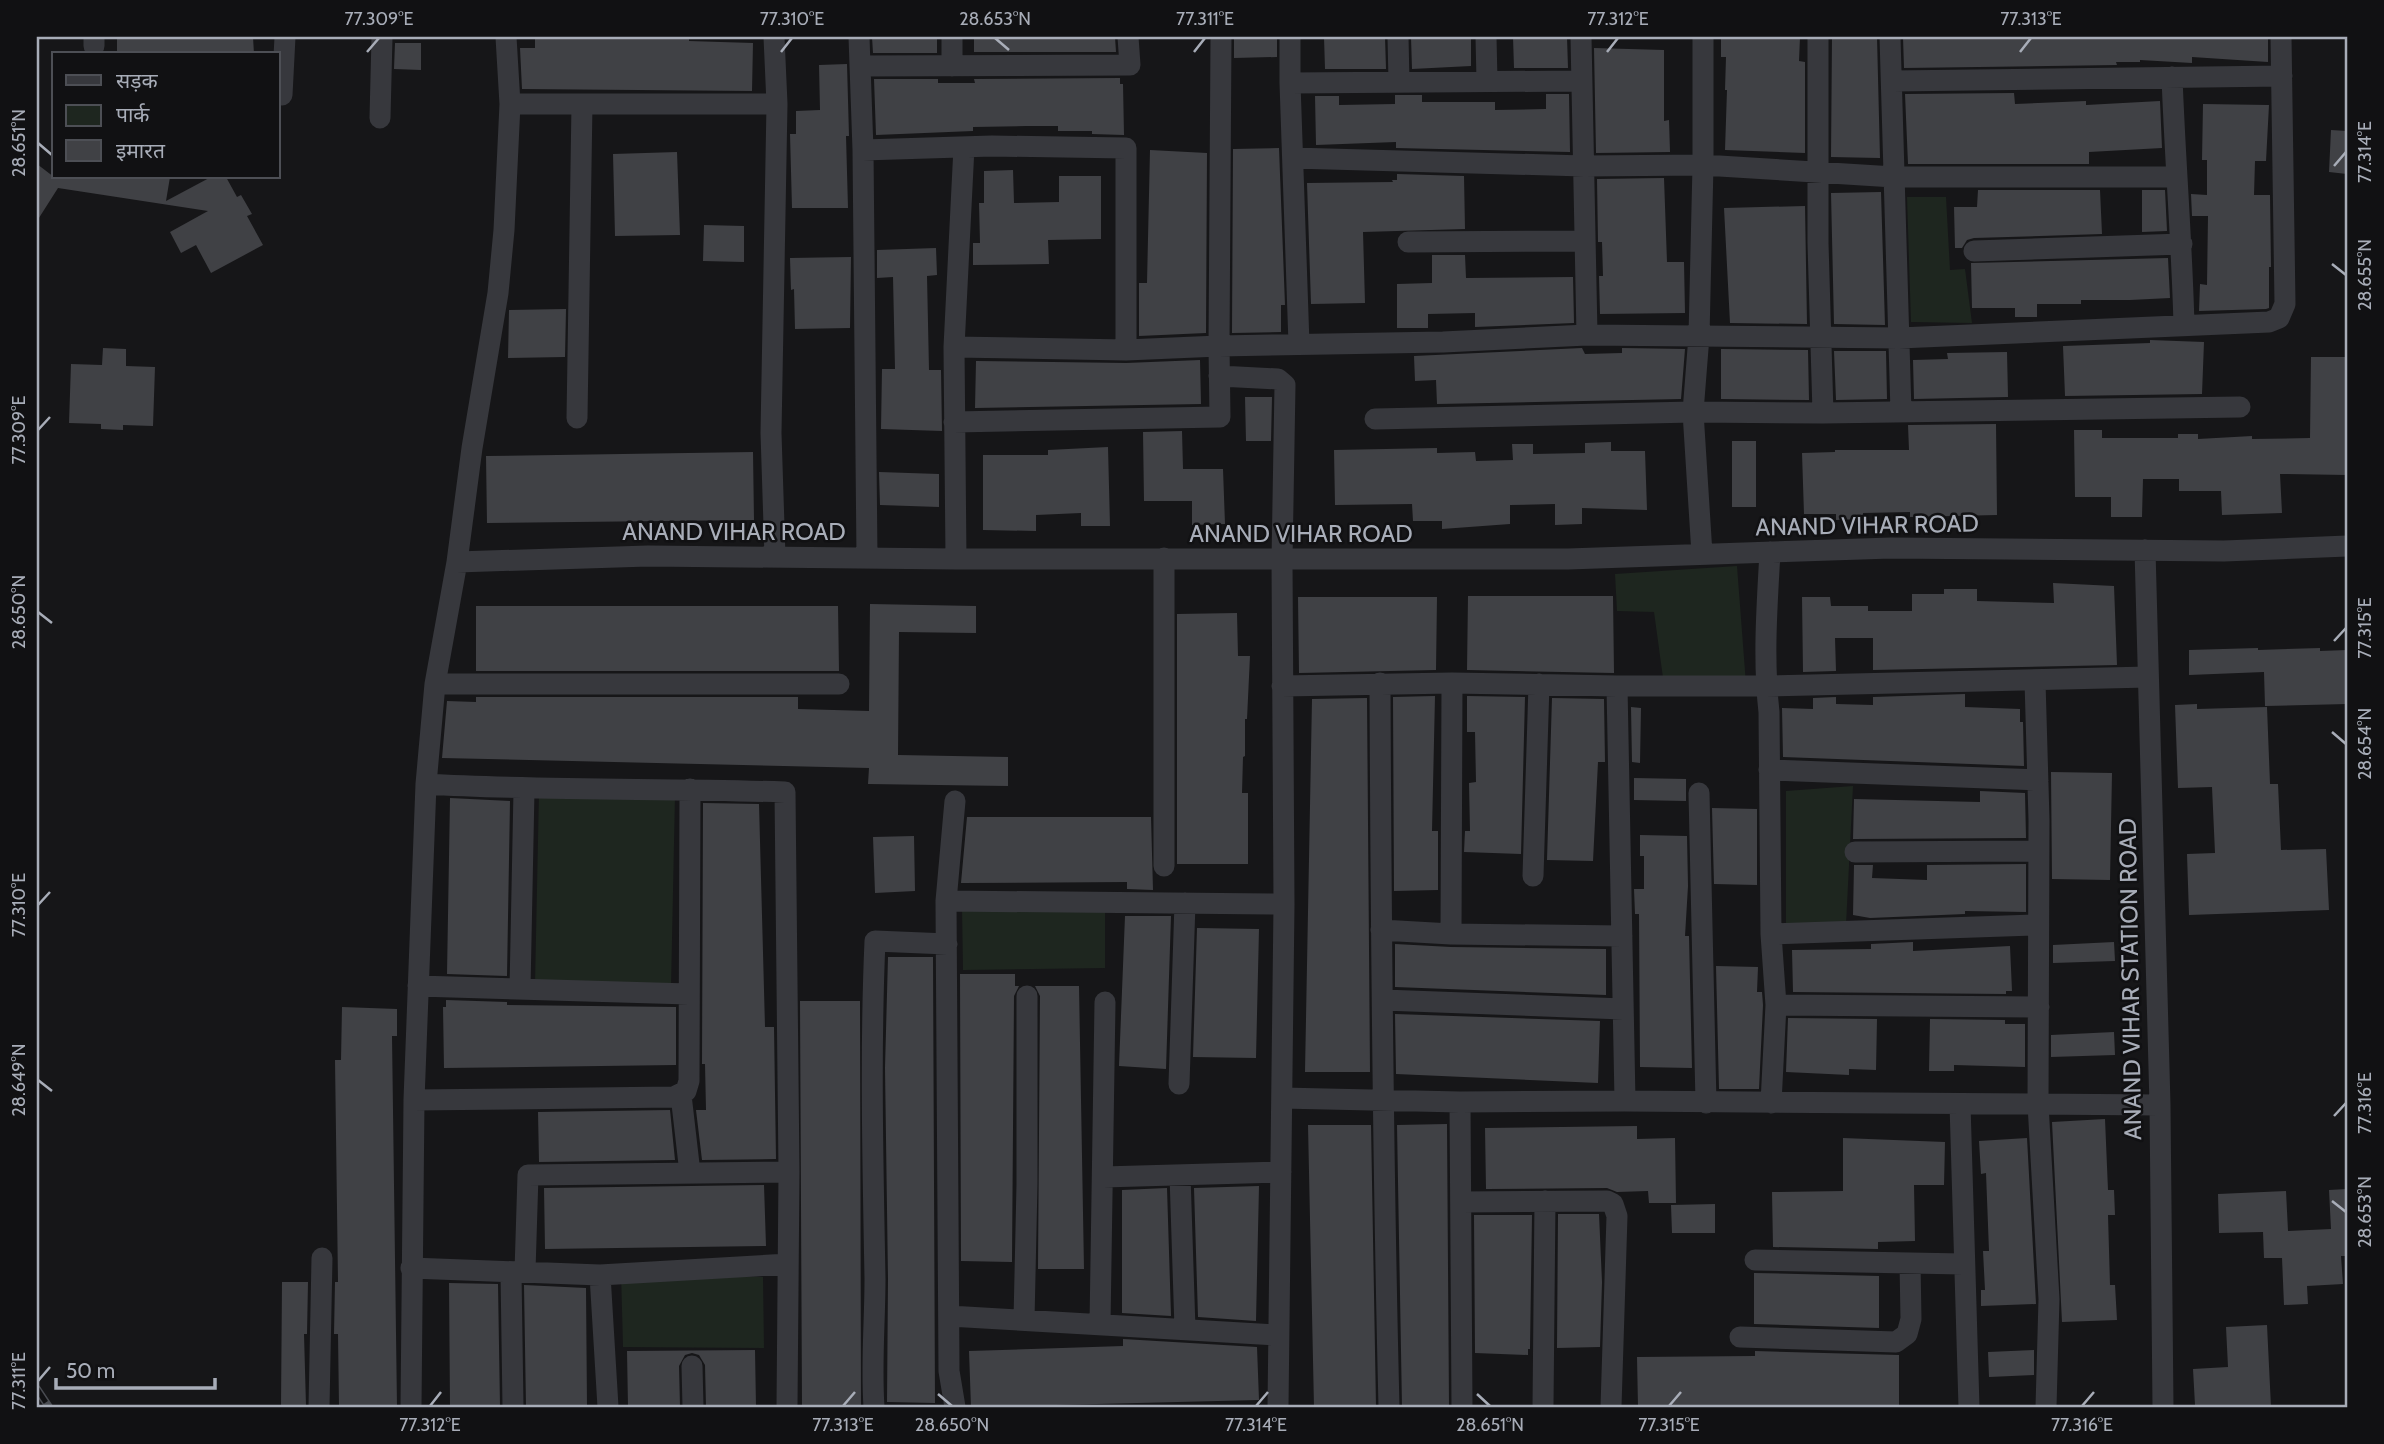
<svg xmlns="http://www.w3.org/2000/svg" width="2384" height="1444" viewBox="0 0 2384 1444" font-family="Cabin,'Noto Sans Devanagari',sans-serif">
	<rect width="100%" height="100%" fill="#161618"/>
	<path fill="#1e261f" d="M1907,197H1946L1950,270L1965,269L1972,323L1911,322Z
		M1737,566L1746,684L1664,685L1654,612L1617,611L1615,574Z
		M1853,786L1846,925L1786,923V791Z
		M539,792L675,795L671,988L535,984Z
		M1105,907V968L963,970L962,908Z
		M621,1272L763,1277L764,1348L623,1347Z"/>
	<path fill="#404145" d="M117,37H253L254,54H117Z
		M620,37H689V41L753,43L752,91L522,89L520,48H535V38Z
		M872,37H937V53H873Z
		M974,37H1115L1116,52H974Z
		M1234,37H1277V57L1234,58Z
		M1324,37H1385L1386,69H1325Z
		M1411,37H1471V66L1412,69Z
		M1513,37H1567L1568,68H1514Z
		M1721,37H1800L1799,61L1805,62V153L1725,150L1727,90H1725L1726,57H1721Z
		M1832,37H1877L1880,158L1831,157Z
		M1903,37H2268V62L2192,57V63L2140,60V62H2116L2117,65L1904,68Z
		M395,43H421V70L394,69Z
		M1594,48L1664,50V121L1669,120L1670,152L1596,153Z
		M847,64L849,136H846L848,208H792L790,134H796V111L820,110L819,65Z
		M1120,78V84H1123L1124,135L1092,134V131H1058V126H1026L973,127V131L876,135L874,79H938V83H975L974,79Z
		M2014,93L2015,104L2086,101V105L2160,101L2162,148L2089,152V164H1908L1905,94Z
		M1546,94H1569L1570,152L1396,148V142L1316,145L1315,96H1339V105L1395,104V95H1422V102H1495V110L1546,109Z
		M2203,104L2269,105L2266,161H2255L2254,195H2270L2271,267H2269V308L2266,309L2199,311L2200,284L2207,285L2208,216H2192L2191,194L2207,195V160H2202Z
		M2331,130L2347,131V174L2329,172Z
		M1279,148L1285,305H1281V332L1232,333L1233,149Z
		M1150,150L1207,153L1206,333L1139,336V283H1147Z
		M677,152L680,235L615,236L613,154Z
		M37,164L54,177H170L166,201L211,177H226L237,197L241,195L252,214L247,216L263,245L211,273L196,245L181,253L170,232L208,211L58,188L37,221Z
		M1013,170L1014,203L1059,202V176H1101V239L1048,240L1049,264L973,265V243H980L979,203H984V171Z
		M1397,174L1464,176L1465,229L1363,232L1365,303L1311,304L1307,183L1393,182L1392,180H1397Z
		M1664,178L1667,262H1684L1685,313L1600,314L1599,276H1603L1602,242H1598L1597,179Z
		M1978,190H2100L2102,234L1974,238L1967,240L1962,248H1955L1954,207H1977Z
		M2142,190H2165L2167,231L2142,232Z
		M1881,192L1885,325L1834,324L1831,193Z
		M1805,206L1807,324L1730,323L1724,208Z
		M704,225L744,226V262L703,261Z
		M936,248L937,275L927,276L929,370H941L942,431L881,429L882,369H895L893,277L877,278V250Z
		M1432,255H1465L1466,278L1573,277L1574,323L1475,327V313L1428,314V328H1397V284L1432,283Z
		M851,257L850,328L795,329L794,289L791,290L790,258Z
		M2168,258L2170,298L2130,300H2081V304H2037V317H2015V308H1972L1971,263Z
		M566,309L565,357L508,358L509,310Z
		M2150,340L2204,342L2202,394L2065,396L2063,346L2150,343Z
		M103,348L126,349V366L155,367L153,426L123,425V430L101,429V424L69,423L71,364L102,365Z
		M1582,348L1585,354L1622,353V348L1685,349L1681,399L1437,404L1436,380L1415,381L1414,356Z
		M1721,349L1808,350L1809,400L1721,399Z
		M1834,351H1886L1887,399L1836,400Z
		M2007,352L2008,397L1914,399L1913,360L1948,359L1947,353Z
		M2311,357H2347V475L2280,474L2282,513L2222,515L2221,491H2179V479H2143L2142,517H2111V497H2075L2074,430H2102V438H2178V434H2198V439L2252,436V439L2310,438Z
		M1200,360L1201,404L975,408L976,361L1126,363Z
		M1245,397H1272L1271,441H1246Z
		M1996,424L1997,515L1910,517V512L1863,513V519L1836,520V514H1804L1802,453L1835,452V450H1909L1908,425Z
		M1182,431L1183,469H1223L1225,524L1192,525V501H1144L1143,432Z
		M1732,441H1756V507H1732Z
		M1611,442V451H1645L1647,510L1582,508V524L1555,525V504L1510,505V524L1442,529V521H1413L1412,504L1335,505L1334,450L1437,448V453L1475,452L1476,461L1513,460L1512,444H1533V454L1585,453V443Z
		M1108,447L1110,526H1081V513L1036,515V531L983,530V455H1048V450Z
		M753,452L754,520L487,523L486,456Z
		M879,472L939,474V507L880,505Z
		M2053,583L2114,586L2117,665L1873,670V638H1835L1836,671L1803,672L1802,597H1830L1831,606H1868V611H1912V594H1944V589H1977V601L2054,603Z
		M1468,596H1613L1614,673L1467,670Z
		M1298,597H1437L1436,670L1299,673Z
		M870,604L976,606V633L899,632L898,755L1008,757V786L868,784L869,768L442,758L447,701L476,702V697H798V709L869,711Z
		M476,606H838L839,671H476Z
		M1237,613L1238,656H1250L1247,719H1245V756L1243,757L1242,793H1248V864H1177V614Z
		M2258,648V650L2320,648V651L2347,650V704L2265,706L2264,672L2189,675V650Z
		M1965,694V707L2020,709V722H2023L2024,766L1783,757L1782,708L1813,709V698L1836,697V704L1873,705V697Z
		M1435,696L1432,831H1438V890L1394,891L1393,697Z
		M1467,696L1525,697L1521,854L1464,852L1465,831H1470L1469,783L1476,782L1475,732H1467Z
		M1367,698L1370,1072H1305L1312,699Z
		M1552,698L1604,699L1605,762H1598L1593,861L1547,860Z
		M2197,704V709L2267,707L2270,784H2278L2281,850L2326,849L2329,910L2189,915L2187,854L2215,853L2212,787L2178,788L2175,705Z
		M1631,707L1641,708L1640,763L1632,762Z
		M2051,772L2112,773L2110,880L2052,879Z
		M1634,778L1686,779V801L1634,800Z
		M1980,791L2025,793L2026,838L1853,839L1854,799L1980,802Z
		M450,798L510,801L507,976L447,974Z
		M703,803L759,804L765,1027H774L776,1159L702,1160L696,1110H706L705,1064H702Z
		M1712,808L1757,809V885L1714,884Z
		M967,817H1151L1153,890L1127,889V882L961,883Z
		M1640,835L1687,836L1688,886L1685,936H1689L1692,1068L1640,1067L1639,914H1635L1634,889H1644V856H1640Z
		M914,836L915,891L875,893L873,837Z
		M2026,864V912L1965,911V914L1870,918L1853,915L1854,865H1873L1872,878L1927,880V865Z
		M1125,916H1171L1166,1069L1119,1066Z
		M1197,928L1259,929L1256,1058L1193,1057Z
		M1913,942V951L2010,946L2012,991H2006V994L1793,992L1792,950L1871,949V944Z
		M2114,942L2115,961L2053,963V945Z
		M1395,944L1451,947L1606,949V995L1395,987Z
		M888,957H933L935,1403L887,1402L888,1279L885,1068Z
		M1716,966L1758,967L1757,992H1762L1763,1005L1759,1089H1719Z
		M960,974H1015V986H1019L1014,996L1012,1262L961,1261Z
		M1035,986H1079L1084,1269H1038L1040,996Z
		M446,1000L507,1002V1005L676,1007V1065L444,1068L443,1007H446Z
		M800,1001H860L861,1407H802Z
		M342,1007L397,1009V1036H392L397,1407H339L338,1334H334L335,1282H338L335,1060H341Z
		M1395,1014L1600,1021L1598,1083L1396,1074Z
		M1788,1018L1877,1019L1876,1070L1849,1069V1075L1786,1072Z
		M1930,1019L2005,1020V1024H2025V1067L1954,1065V1071H1929Z
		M2114,1032L2115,1055L2051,1057V1035Z
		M670,1110L675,1160L539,1162L538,1112Z
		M2105,1119L2108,1190H2114L2115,1215H2108L2110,1285H2115L2117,1320L2062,1322L2052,1122Z
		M1447,1124L1449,1407H1402L1397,1125Z
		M1308,1125H1371L1376,1407H1314Z
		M1637,1126V1139L1675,1138L1676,1203H1649L1648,1191L1617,1192L1607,1188L1486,1189L1485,1128Z
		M1843,1138L1945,1142L1944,1185H1914L1915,1241L1878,1242V1249L1773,1247L1772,1192L1843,1191Z
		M2027,1138L2036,1304L1981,1306V1290H1985L1983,1251H1989L1986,1173L1981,1174L1979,1141Z
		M764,1185L766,1246L545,1249L544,1188Z
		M1259,1186L1256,1321L1198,1317L1194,1188Z
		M1167,1188L1171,1316L1122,1313V1190Z
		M2347,1189V1256H2341L2343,1284L2307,1286L2308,1304L2284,1305L2282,1258H2264L2263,1232L2219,1233L2218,1194L2286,1191L2288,1231L2331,1229L2329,1190Z
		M1715,1204V1233H1672L1671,1205Z
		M1558,1214H1599L1602,1282L1600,1347L1557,1348Z
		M1474,1215H1532L1530,1349H1528V1355L1475,1353Z
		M1754,1273L1879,1276V1328L1754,1324Z
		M282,1282H308L307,1334H304L306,1406H281Z
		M449,1283L498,1284L500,1407H450Z
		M524,1285L586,1288L587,1407H526Z
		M2267,1325L2271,1407L2195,1405L2193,1369L2228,1367L2226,1327Z
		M1123,1339L1257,1347L1259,1400L971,1407L969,1351L1123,1346Z
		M755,1350L756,1407H706L705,1365L699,1355L692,1353L685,1355L679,1366L680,1407H628L627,1351Z
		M2034,1350V1375L1989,1377L1988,1352Z
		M1755,1351L1899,1355V1407H1638L1637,1357L1755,1356Z"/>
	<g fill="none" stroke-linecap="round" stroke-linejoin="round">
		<path stroke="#37383d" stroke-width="21" d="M774,37L777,104L771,433L775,557
			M859,37L863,150L867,558
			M1290,37V83L1299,344
			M1398,37L1399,81
			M1486,37L1487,81
			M1581,37L1587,335
			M1818,37V243L1823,413
			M1890,37L1901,412
			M94,46V37
			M860,66L1130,65L1128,37
			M952,66V37
			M2172,77C2175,160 2182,243 2184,326
			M1893,81L2282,76
			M1290,83L1580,81
			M282,95L285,37
			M510,104H777
			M380,118L382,37
			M964,147L954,347L1126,350L1219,346L1221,37
			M863,150L992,146L1126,148V350
			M1293,158L1584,166L1703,165L1894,177H2176
			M1408,242L1585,241
			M1974,251L2182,244
			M954,347L956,559
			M1219,376L1278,379L1285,385L1282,560L1284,904L1278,1407
			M577,418L582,104
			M1375,419L1693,412L1823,413L2240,407
			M954,422L1220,417L1219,346L1443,342L1587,335L1899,338L2269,322L2279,318L2285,304L2281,37
			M2145,550L2160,1105L2163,1407
			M1770,552C1767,606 1763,659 1769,712L1771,934L1776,1005L1771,1103
			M1702,554L1693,412L1699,336L1703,165V37
			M457,562L648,556L956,559H1568L1891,548L2224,551L2347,546
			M2035,681L2039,820L2038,1104L2049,1299L2046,1407
			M1380,683C1381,924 1383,1166 1389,1407
			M435,684H839
			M1282,686L1452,683L1617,686L1625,1101
			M1617,686H1766L2148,677
			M1769,770L2038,780
			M426,784L435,684L457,562L472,448L498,293L504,230L510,104L506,37
			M1699,793L1706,1103
			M955,801L946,901L949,1371L955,1407
			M1855,852L2039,851
			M1164,866V558
			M1533,876L1539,684
			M946,901L1284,904
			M1381,930L1451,934L1622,936
			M1451,934L1452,683
			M1771,934L2037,925
			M418,986L689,994
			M520,989L524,790
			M1383,1000L1623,1009
			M1776,1005L2039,1007
			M1179,1084L1185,903
			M681,1095L690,1173
			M1282,1098L1460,1102L1625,1101L2160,1105
			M414,1100L674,1097L686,1091L689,1081L690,789
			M1460,1102L1462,1407
			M1960,1104L1969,1407
			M1180,1175L1185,1329
			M1103,1177L1281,1172
			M1461,1202L1607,1201L1613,1204L1617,1216L1611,1407
			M1755,1260L1963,1264
			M411,1268L600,1275L788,1264
			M525,1271L528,1175L789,1172
			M511,1273L513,1407
			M600,1275L608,1407
			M949,1316L1277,1335
			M1024,1320L1027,1184V996
			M1100,1325L1105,1002
			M1740,1337L1896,1342L1907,1334L1911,1319L1910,1263
			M692,1366L693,1407
			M319,1407L322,1258
			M411,1407L414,1100L426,784C545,791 665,788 785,792L789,1172L787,1407
			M874,1407C871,1364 875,1322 875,1279C873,1166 870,1054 875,941L947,944
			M1543,1407L1545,1201"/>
		<defs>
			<path id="rail" d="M37,1389L49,1407"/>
		</defs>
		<use href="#rail" stroke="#4a4c52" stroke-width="8"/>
		<use href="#rail" stroke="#111113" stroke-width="5" stroke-dasharray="16" stroke-linecap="butt"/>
	</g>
	<path fill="none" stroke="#a8adb8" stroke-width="2.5" d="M995,38L1009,50M367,52L379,38M781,52L792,38M1194,52L1205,38M1607,52L1618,38M2020,52L2031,38M38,143L52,155M2334,166L2346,152M2332,264L2346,275M38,430L50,417M38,612L52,623M2334,641L2346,628M2332,732L2346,744M38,905L50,892M38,1080L52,1091M2334,1116L2346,1103M2332,1201L2346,1212M38,1381L50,1367M938,1394L952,1406M1477,1394L1490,1406M430,1406L441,1392M843,1406L855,1392M1256,1406L1268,1392M1669,1406L1681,1392M2082,1406L2094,1392"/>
	<g text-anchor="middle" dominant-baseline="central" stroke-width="5" stroke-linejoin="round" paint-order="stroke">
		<g font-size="24" fill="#a8adb8" stroke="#111113">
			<text transform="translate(1867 525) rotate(-1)">ANAND VIHAR ROAD</text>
			<text x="734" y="531">ANAND VIHAR ROAD</text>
			<text x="1301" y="533">ANAND VIHAR ROAD</text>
			<text transform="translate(2130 979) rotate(-91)">ANAND VIHAR STATION ROAD</text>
		</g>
	</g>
	<rect width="2384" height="1444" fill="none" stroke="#111113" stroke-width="77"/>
	<rect x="52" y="52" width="228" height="126" fill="#111113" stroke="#4d4f55" stroke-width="2"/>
	<rect x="66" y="75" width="35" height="10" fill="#37383d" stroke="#4d4f55" stroke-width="2"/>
	<text x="116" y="88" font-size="21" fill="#a8adb8">सड़क</text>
	<rect x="66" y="105" width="35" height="21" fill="#1e261f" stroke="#4d4f55" stroke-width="2"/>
	<text x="116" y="122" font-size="21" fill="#a8adb8">पार्क</text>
	<rect x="66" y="140" width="35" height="21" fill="#404145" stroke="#4d4f55" stroke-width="2"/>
	<text x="116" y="158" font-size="21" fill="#a8adb8">इमारत</text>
	<path d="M56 1378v10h159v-10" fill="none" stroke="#a8adb8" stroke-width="3.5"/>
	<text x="66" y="1378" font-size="21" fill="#a8adb8" stroke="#111113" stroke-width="5" paint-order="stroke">50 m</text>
	<rect x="38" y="38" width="2308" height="1368" fill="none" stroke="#a8adb8" stroke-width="2.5"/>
	<g font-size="18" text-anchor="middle" fill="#a8adb8">
		<text x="379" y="25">77.309°E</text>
		<text x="792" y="25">77.310°E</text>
		<text x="995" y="25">28.653°N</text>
		<text x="1205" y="25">77.311°E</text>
		<text x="1618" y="25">77.312°E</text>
		<text x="2031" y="25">77.313°E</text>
		<text transform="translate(19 143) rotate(-90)" y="6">28.651°N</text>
		<text transform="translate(2365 152) rotate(-90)" y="6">77.314°E</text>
		<text transform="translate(2365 275) rotate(-90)" y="6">28.655°N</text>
		<text transform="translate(19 430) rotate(-90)" y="6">77.309°E</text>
		<text transform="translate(19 612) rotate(-90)" y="6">28.650°N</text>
		<text transform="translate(2365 628) rotate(-90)" y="6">77.315°E</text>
		<text transform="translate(2365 744) rotate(-90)" y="6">28.654°N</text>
		<text transform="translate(19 905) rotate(-90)" y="6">77.310°E</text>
		<text transform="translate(19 1080) rotate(-90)" y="6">28.649°N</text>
		<text transform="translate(2365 1103) rotate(-90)" y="6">77.316°E</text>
		<text transform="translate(2365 1212) rotate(-90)" y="6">28.653°N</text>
		<text transform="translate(19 1381) rotate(-90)" y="6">77.311°E</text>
		<text x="430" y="1431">77.312°E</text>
		<text x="843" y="1431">77.313°E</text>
		<text x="952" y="1431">28.650°N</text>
		<text x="1256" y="1431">77.314°E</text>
		<text x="1490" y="1431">28.651°N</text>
		<text x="1669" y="1431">77.315°E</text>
		<text x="2082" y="1431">77.316°E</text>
	</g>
</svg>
